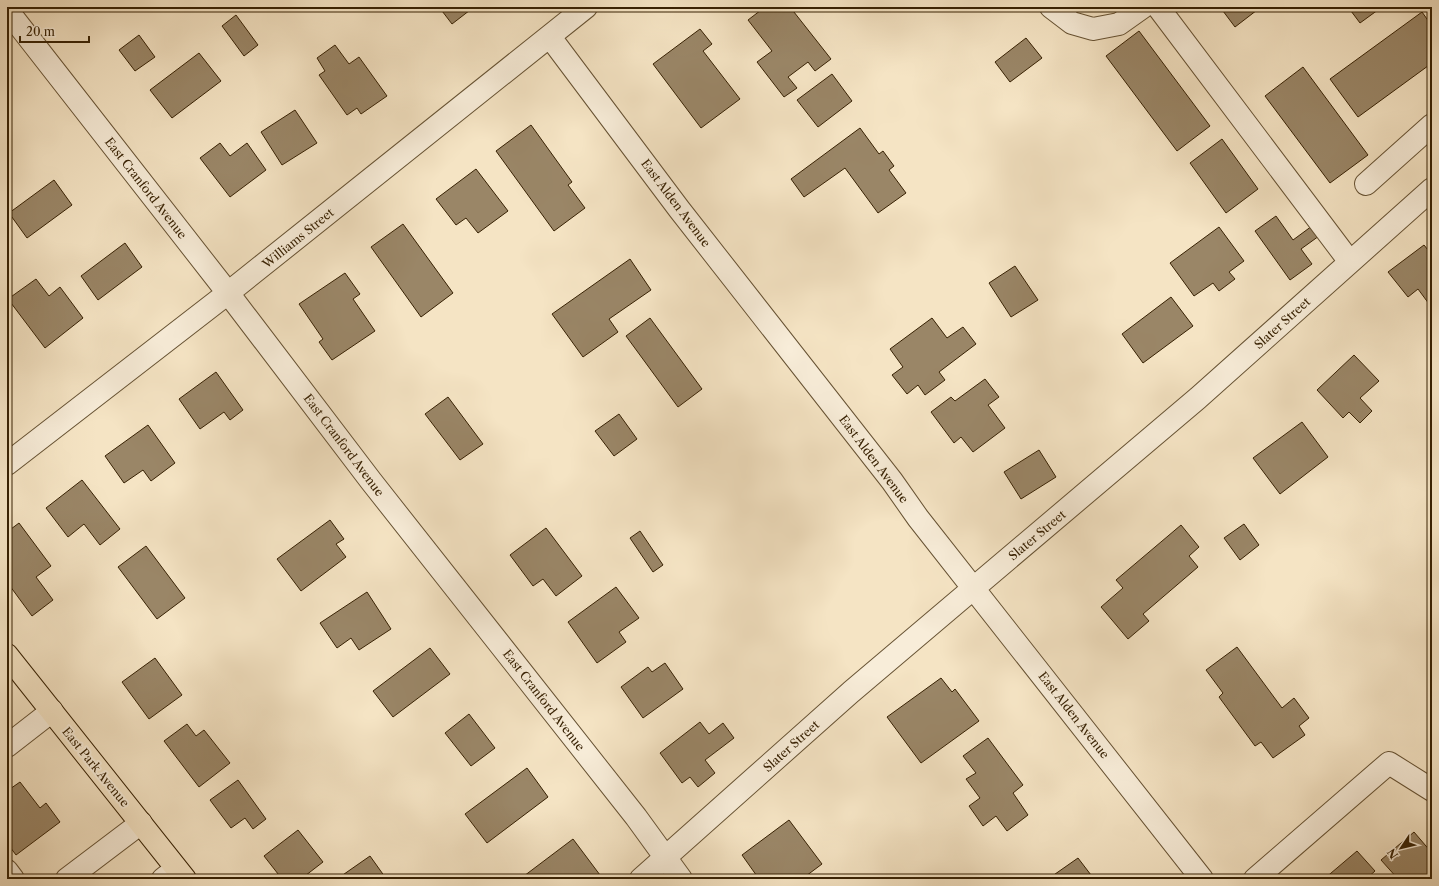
<svg xmlns="http://www.w3.org/2000/svg" width="1439" height="886" viewBox="0 0 1439 886" font-family="'Libre Caslon Text',serif">
	<rect width="100%" height="100%" fill="#f5e4c4"/>
	<filter id="stains"><feTurbulence type="fractalNoise" baseFrequency=".005" numOctaves="4"/><feColorMatrix values="0 0 0 0 .2 0 0 0 0 .09 0 0 0 0 .02 0 0 0 .5 -.17"/></filter>
	<radialGradient id="worn" r=".72"><stop offset=".6" stop-color="#630" stop-opacity="0"/><stop offset="1" stop-color="#630" stop-opacity=".3"/></radialGradient>
	<path fill="#9a8667" stroke="#372103" d="M439,7H474L452,24Z
		M765,7H790L831,59L815,71L808,62L788,77L797,88L784,97L757,62L772,51L748,20Z
		M1220,7H1261L1235,27Z
		M1348,7H1382L1360,23Z
		M1422,12L1432,26V63L1358,117L1330,79Z
		M236,15L258,45L244,56L222,26Z
		M700,29L712,44L703,51L740,99L701,128L653,64Z
		M1139,31L1210,126L1177,151L1106,56Z
		M139,35L155,57L135,71L119,50Z
		M1026,38L1042,58L1010,82L995,62Z
		M335,45L349,64L359,57L387,96L361,114L357,108L347,115L319,75L325,71L317,58Z
		M199,53L221,81L172,118L150,90Z
		M1303,67L1368,155L1330,183L1265,96Z
		M832,74L852,101L818,127L797,100Z
		M295,110L317,143L282,165L261,132Z
		M531,125L572,182L568,185L585,208L554,231L496,151Z
		M860,128L879,154L883,151L894,166L889,170L906,193L878,213L845,168L804,197L791,179Z
		M1222,139L1258,189L1226,213L1190,163Z
		M220,143L230,156L247,143L266,170L230,197L200,158Z
		M476,169L508,211L478,233L466,218L456,225L436,199Z
		M54,180L72,205L27,238L9,213Z
		M1276,216L1293,240L1312,226L1319,236L1301,249L1312,264L1290,280L1255,231Z
		M403,224L453,293L421,317L371,247Z
		M1219,227L1244,261L1229,272L1235,279L1219,291L1213,283L1194,296L1170,263Z
		M125,243L142,267L98,300L81,276Z
		M1424,245L1432,255V308L1418,289L1408,297L1388,272Z
		M630,259L651,290L609,319L618,332L583,357L552,314Z
		M1015,266L1038,300L1011,317L989,283Z
		M345,273L360,294L353,299L375,331L332,360L319,342L323,339L299,304Z
		M36,279L49,296L60,287L83,318L45,348L8,299Z
		M1171,297L1193,326L1143,363L1122,334Z
		M650,318L702,389L678,407L626,336Z
		M932,318L947,338L963,327L976,344L939,372L945,380L925,395L918,385L907,394L892,375L903,367L890,349Z
		M1354,355L1379,381L1360,398L1372,411L1360,423L1349,412L1343,418L1317,390Z
		M216,372L243,410L230,420L224,412L200,429L179,399Z
		M985,379L999,397L988,405L1005,428L973,452L961,437L954,443L931,412L951,397L955,401Z
		M448,397L483,444L460,460L425,414Z
		M619,414L637,439L614,456L595,431Z
		M1302,422L1328,457L1280,494L1253,458Z
		M148,425L175,463L151,481L143,470L124,483L105,456Z
		M1039,450L1056,477L1021,499L1004,472Z
		M82,480L120,529L100,545L84,524L68,537L46,508Z
		M330,520L344,539L336,544L346,557L301,591L277,559Z
		M19,523L51,566L36,577L53,600L32,616L7,582V532Z
		M1244,524L1259,545L1240,560L1224,538Z
		M1181,525L1199,547L1189,556L1198,567L1143,614L1149,621L1128,639L1101,607L1123,588L1116,580Z
		M546,528L582,576L556,596L543,579L533,586L510,555Z
		M640,531L663,565L653,572L630,538Z
		M146,546L185,598L157,619L118,567Z
		M616,587L639,618L619,632L626,642L597,663L568,622Z
		M367,592L391,629L359,650L351,638L337,648L320,623Z
		M1237,647L1282,708L1294,698L1309,718L1299,726L1305,735L1273,758L1261,742L1255,746L1219,697L1223,693L1206,670Z
		M430,648L450,674L393,717L373,691Z
		M155,658L182,695L149,719L122,682Z
		M665,663L683,689L643,718L621,687L648,667L652,672Z
		M941,678L952,692L955,689L979,721L921,763L887,717Z
		M469,714L495,748L471,766L445,733Z
		M700,722L709,734L723,723L734,738L705,760L715,773L698,787L690,777L682,783L660,753Z
		M187,724L196,736L204,730L230,763L199,787L164,741Z
		M988,738L1023,785L1013,793L1028,815L1007,831L996,816L983,826L969,806L980,798L966,779L976,773L963,756Z
		M527,768L548,797L487,843L465,814Z
		M238,780L266,819L253,829L245,818L231,828L210,800Z
		M20,782L40,808L46,803L60,822L16,855L7,843V791Z
		M789,820L822,864L802,879H759L742,855Z
		M298,830L323,862L301,879H282L264,856Z
		M1414,832L1432,853V879H1398L1381,860Z
		M573,839L603,879H520Z
		M1357,851L1375,871L1366,879H1324Z
		M370,856L385,877L383,879H337Z
		M1078,858L1091,875L1086,879H1048Z"/>
	<g fill="none" stroke-linecap="round" stroke-linejoin="round">
		<defs>
			<path id="minor" d="M1051,7L1072,23L1093,29L1119,24L1143,7
				M1158,7L1350,262
				M7,10L228,293L371,481L636,817L681,879
				M550,37L679,209L892,481L918,518L1202,879
				M1366,184L1432,125
				M7,464L228,293L586,7
				M7,746L52,711
				M7,871L13,879
				M67,879L141,823
				M163,879L176,869
				M641,879L851,692L1198,398L1432,189
				M1255,879L1389,763L1432,790"/>
			<path id="major" d="M7,655L185,879"/>
		</defs>
		<use href="#minor" stroke="#665233" stroke-width="24"/>
		<use href="#major" stroke="#372103" stroke-width="24"/>
		<use href="#minor" stroke="#f8edd9" stroke-width="22"/>
		<use href="#major" stroke="#f5e4c4" stroke-width="22"/>
	</g>
	<g text-anchor="middle" dominant-baseline="central" stroke-width="4" stroke-linejoin="round" paint-order="stroke">
		<g font-size="12" fill="#372103" stroke="#f8edd9">
			<text transform="translate(146 188) rotate(52)">East Cranford Avenue</text>
			<text transform="translate(676 203) rotate(53)">East Alden Avenue</text>
			<text transform="translate(298 238) rotate(-39)">Williams Street</text>
			<text transform="translate(1282 323) rotate(-42)">Slater Street</text>
			<text transform="translate(344 445) rotate(53)">East Cranford Avenue</text>
			<text transform="translate(874 459) rotate(53)">East Alden Avenue</text>
			<text transform="translate(1037 535) rotate(-40)">Slater Street</text>
			<text transform="translate(544 700) rotate(52)">East Cranford Avenue</text>
			<text transform="translate(1074 715) rotate(52)">East Alden Avenue</text>
			<text transform="translate(791 746) rotate(-42)">Slater Street</text>
			<text transform="translate(96 767) rotate(51)">East Park Avenue</text>
		</g>
	</g>
	<rect width="1439" height="886" fill="none" stroke="#f5e4c4" stroke-width="24"/>
	<rect x="8" y="8" width="1423" height="870" fill="none" stroke="#372103" stroke-width="2"/>
	<rect x="12" y="12" width="1415" height="862" fill="none" stroke="#372103"/>
	<g transform="translate(1401 848) rotate(235)" stroke="#f8edd9" stroke-width="3" paint-order="stroke">
	<path d="M0-3L7 15L0 10L-7 15Z" fill="#372103"/>
	<text y="-6" font-size="11" font-weight="bold" text-anchor="middle" fill="#372103">N</text>
	</g>
	<path d="M20 36v6h69v-6" fill="none" stroke="#372103" stroke-width="2"/>
	<text x="26" y="36" font-size="12" fill="#372103" stroke="#f8edd9" stroke-width="3" paint-order="stroke">20 m</text>
	<rect width="100%" height="100%" filter="url(#stains)"/>
	<rect width="100%" height="100%" fill="url(#worn)"/>
</svg>
